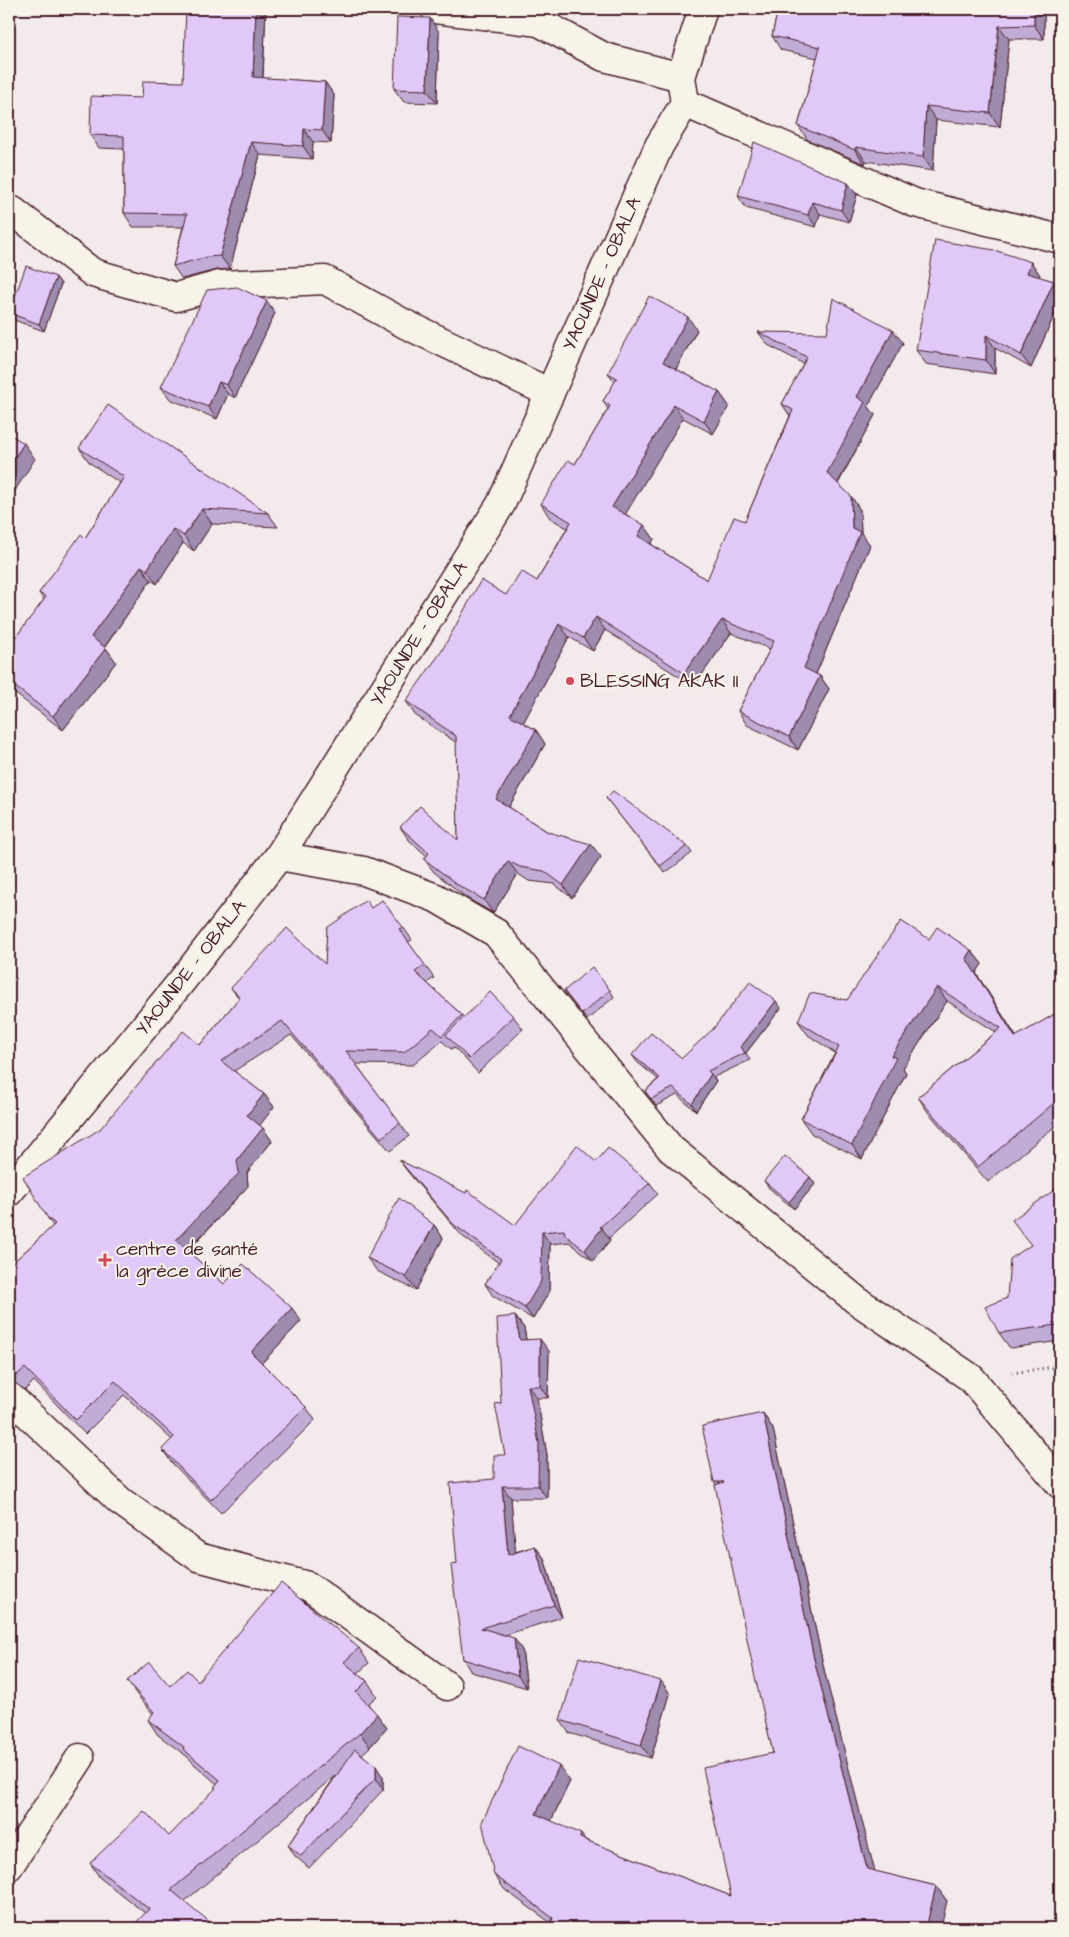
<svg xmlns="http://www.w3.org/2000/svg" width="1069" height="1937" viewBox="0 0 1069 1937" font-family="'Architects Daughter',sans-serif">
	<rect width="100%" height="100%" fill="#f2eaeb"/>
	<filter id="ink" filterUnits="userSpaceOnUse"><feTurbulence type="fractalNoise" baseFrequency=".02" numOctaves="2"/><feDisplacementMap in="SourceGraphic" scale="10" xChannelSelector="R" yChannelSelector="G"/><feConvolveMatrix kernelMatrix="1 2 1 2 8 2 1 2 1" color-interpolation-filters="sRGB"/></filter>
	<g filter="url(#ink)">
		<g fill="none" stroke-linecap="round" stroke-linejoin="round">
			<defs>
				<path id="street" d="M435,9L539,22L604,57L681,77
					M685,103L915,203L1060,239
					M13,211L93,273L176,297L220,285L325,280L405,324L550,393
					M279,856L364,871L436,898L496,933L671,1149L856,1300L971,1378L1060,1484
					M9,1396L120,1501L198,1557L308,1586L447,1686
					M9,1866L80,1758"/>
				<path id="highway" d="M9,1192L181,982L279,856L501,504L659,146L685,103L681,77L703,9"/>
			</defs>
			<use href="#street" stroke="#4a1f2b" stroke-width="31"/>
			<use href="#highway" stroke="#4a1f2b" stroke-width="31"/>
			<path stroke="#4a1f2b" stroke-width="3" stroke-dasharray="1 4" stroke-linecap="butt" d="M1012,1373L1060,1366"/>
			<use href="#street" stroke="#f7f3e8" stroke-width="28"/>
			<use href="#highway" stroke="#f7f3e8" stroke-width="28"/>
		</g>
		<path fill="#c1acd5" stroke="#4a1f2b" d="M266,9L263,78L325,82L334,95L331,143L313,142L312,159L260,155L230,269L216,270L182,279L173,266L183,227H133L124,213V149L99,148L90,135L142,98L183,82Z
			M778,9H1044V39H1009L1000,127L936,120L933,171L866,161L865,164L808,140L798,126L817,58L781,50L772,36Z
			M439,32L437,103L404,102L394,89Z
			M848,183L857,195L849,222L820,214L816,227L746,208L738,196Z
			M1031,262L1040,275L1039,277L1054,281L1060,289V302L1031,368L995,348V374L926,364L916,350Z
			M56,277L61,284L44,331L14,320L9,313Z
			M267,301L275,313L235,398L228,394L217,419L170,399L161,387Z
			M697,330L676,369L719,392L729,406L713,434L683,418L625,514L644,525L654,539L651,544L707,580L745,521L790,416L782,404L804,364L768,345L758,332L903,343L868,406L875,415L838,484L851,496L860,510L861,533L870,545L816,674L820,676L829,689L798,750L747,725L738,711L770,649L731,633L694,686L605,630L593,651L569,637L523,723L536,730L545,744L509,807L548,832L601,857L572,898L554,884L529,881L518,874L493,913L467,898L434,872L424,859L427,856L409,840L400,827L458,840L457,743L415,715L406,701L506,595L537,581L567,528L550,518L541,504L575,464L608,409L603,401L615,382L608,373Z
			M79,448L268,513L278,527L212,524L194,551L183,543L157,584L151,580L105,647L116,662L63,730L9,689V646L44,600L39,593L85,538L120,483L90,463Z
			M606,798L687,846L692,853L665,873Z
			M371,908L403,927L412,940L408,942L434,978L427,983L462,1015L464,1018L513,1016L523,1029L478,1073L454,1047L451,1049L442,1041L413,1065L356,1064L409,1136L390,1151L291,1035L234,1071L264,1094L274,1107L259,1125L272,1141L247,1173L248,1186L188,1251L224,1284L301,1321L262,1363L306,1407L315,1420L221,1513L171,1462L162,1449L172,1440L124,1395L85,1434L34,1381L25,1390L12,1381H9V1266L53,1226L47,1217L100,1129L200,1045L239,998L231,988L325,964Z
			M929,939L971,950L982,964L976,973L1016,1037L1060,1011V1122L988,1182L928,1112L918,1097L996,1032L947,1001L903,1068L906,1073L862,1159L812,1134L801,1119L835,1053L808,1035L798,1021L847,1000Z
			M610,990L614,997L587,1020L564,991Z
			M781,1008L746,1053L750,1060L714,1077L716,1081L696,1111L677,1095L656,1106L645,1091L658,1079L637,1062L632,1055L682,1058Z
			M399,1160L515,1225L596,1162L650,1183L658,1194L609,1238L610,1240L593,1261L573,1246L570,1242L550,1244L549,1292L533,1319L493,1296L485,1284L499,1263L462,1236L407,1171Z
			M810,1177L815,1184L794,1209L769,1188L764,1181Z
			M1060,1186V1341L1010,1348L999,1333L1007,1298L1031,1245Z
			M434,1225L443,1238L416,1290L377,1271L367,1258Z
			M515,1316L524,1328L526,1339L549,1351L548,1398H537L547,1455V1498H511L515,1552L535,1546L544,1558L562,1617L505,1635L522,1650L527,1688L471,1672L463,1659L457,1564L505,1455L501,1403Z
			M763,1413L773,1429L825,1674L874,1871L936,1886L947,1901L551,1923L505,1890L494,1875L570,1781L551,1821L585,1840L731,1896L773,1753L716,1485L714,1482Z
			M359,1648L369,1663L358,1673L367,1681L377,1696L368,1704L387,1728L370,1747L362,1754L383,1777V1790L309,1868L295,1856L288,1845L336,1775L185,1901L145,1913L100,1878L90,1863L169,1836L216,1789L214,1787L217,1784L193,1763L189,1758L158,1735L148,1720L153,1714L137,1695L127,1681L170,1686L198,1681Z
			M661,1681L670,1694L651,1758L569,1733L560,1720Z"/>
		<path fill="#9d8cae" stroke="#4a1f2b" d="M256,9H266L262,90L253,77Z
			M1034,9H1044V39L1034,25Z
			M430,18L439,32L437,103L427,90Z
			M999,26L1009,39L1000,127L990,113Z
			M325,82L334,95L331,143L322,130Z
			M926,106L936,120L933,171L923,157Z
			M304,129L313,142L312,159L303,146Z
			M251,142L260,155L230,269L220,256Z
			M856,147L866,161L865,164L855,150Z
			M848,183L857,195L849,222L841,210Z
			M812,202L820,214L816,227L808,215Z
			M1031,262L1040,275L1036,286L1027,273Z
			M56,277L61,284L44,331L39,324Z
			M1054,281L1060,289V302L1031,368L1021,355Z
			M267,301L275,313L235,398L227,385Z
			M688,317L697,330L672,376L663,362Z
			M893,330L903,343L868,406L875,415L836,486L827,473L857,397Z
			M986,335L995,348V374L986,360Z
			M219,382L228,394L217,419L208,407Z
			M719,392L729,406L713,434L704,421Z
			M674,405L683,418L622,520L612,507Z
			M24,443L35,459L9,500V467Z
			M851,496L860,510L861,533L870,545L813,681L804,668L852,528Z
			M202,509L212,524L194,551L184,536Z
			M644,525L654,539L648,549L638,536Z
			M173,529L183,543L157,584L147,570Z
			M141,566L151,580L101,652L91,637Z
			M596,617L605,630L593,651L583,638Z
			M722,620L731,633L694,686L684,673Z
			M559,624L569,637L520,729L510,715Z
			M106,648L116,662L63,730L53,716Z
			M820,676L829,689L798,750L789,737Z
			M536,730L545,744L506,812L496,799Z
			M591,844L601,857L572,898L563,885Z
			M508,861L518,874L493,913L484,900Z
			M971,950L982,964L976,973L1026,1052L1015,1037L966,958Z
			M937,987L947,1001L903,1068L906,1073L862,1159L852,1145L891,1056Z
			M776,1001L781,1008L745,1054L741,1047Z
			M711,1074L716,1081L696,1111L692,1104Z
			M264,1094L274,1107L257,1129L247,1115Z
			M263,1128L272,1141L247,1173L248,1186L185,1253L176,1240L237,1160Z
			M810,1177L815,1184L794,1209L789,1202Z
			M434,1225L443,1238L416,1290L406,1277Z
			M602,1228L610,1240L593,1261L585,1250Z
			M542,1232L550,1244L549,1292L533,1319L525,1308Z
			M292,1308L301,1321L260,1365L251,1352Z
			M515,1316L524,1328L528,1352L520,1340Z
			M540,1339L549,1351L548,1398L540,1386Z
			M528,1386L537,1398L547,1455V1498L538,1486Z
			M763,1413L773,1429L825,1674L878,1884L867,1869L814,1659Z
			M502,1486L511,1498L517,1567L508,1555Z
			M535,1546L544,1558L562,1617L554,1605Z
			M514,1638L522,1650L527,1688L518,1676Z
			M661,1681L670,1694L651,1758L641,1745Z
			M377,1714L387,1728L370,1747L360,1733Z
			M376,1766L383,1777V1790L376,1778Z
			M559,1766L570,1781L547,1829L536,1814Z
			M581,1834L592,1849L580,1838Z
			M936,1886L947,1901L941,1928H926Z"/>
		<path fill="#e0c8f8" stroke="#4a1f2b" d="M186,9H256L253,77L325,82L322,130L304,129L303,146L251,142L220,256L207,257L173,266L187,214L124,213V136L90,135L91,96L142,98L143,81L183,82Z
			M778,9H1034V25L999,26L990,113L926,106L923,157L856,147L855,150L798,126L820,47L772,36Z
			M397,17L430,18L427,90L394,89Z
			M754,142L848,183L841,210L812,202L808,215L738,196Z
			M935,240L994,250L1031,262L1027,273L1054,281L1021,355L986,335V360L916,350Z
			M26,266L56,277L39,324L9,313Z
			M237,287L267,301L227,385L219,382L208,407L161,387L207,290Z
			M649,296L688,317L663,362L719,392L704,421L674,405L612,507L644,525L638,536L707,580L734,517L745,521L793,410L782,404L807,357L758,332L827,333L833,298L893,330L857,397L865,402L827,473L851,496L852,528L860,532L804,668L820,676L789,737L738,711L774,641L722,620L684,673L596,617L583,638L559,624L510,715L536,730L496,799L548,832L591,844L563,885L544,871L520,867L508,861L484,900L458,885L424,859L429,853L400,827L420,806L458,840L456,736L406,701L441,652L481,580L506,595L521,571L537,581L571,522L541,504L568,460L575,464L610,406L603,401L617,378L608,373Z
			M108,405L268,513L202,509L184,536L173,529L147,570L141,566L91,637L106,648L53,716L9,682V646L46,597L39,593L81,534L85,538L124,477L79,448Z
			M9,434L24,443L9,467Z
			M613,791L687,846L660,866L606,798Z
			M366,900L371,908L382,900L403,927L399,929L425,965L415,972L462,1015L442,1036L433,1028L404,1052L346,1051L400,1123L381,1138L282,1021L221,1061L264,1094L247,1115L263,1128L237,1160L239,1173L176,1240L224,1284L243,1264L292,1308L251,1352L306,1407L211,1500L162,1449L174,1437L115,1381L76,1420L25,1368L16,1376L9,1372V1266L55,1224L47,1217L23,1177L100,1129L183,1031L200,1045L240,997L231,988L287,928L325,964L327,928Z
			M901,921L929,939L937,927L971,950L966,958L1015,1037L1060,1011V1098L978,1167L918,1097L1001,1028L937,987L891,1056L896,1058L852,1145L801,1119L839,1047L798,1021L810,993L847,1000Z
			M592,967L610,990L582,1014L564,991Z
			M750,982L776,1001L741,1047L745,1053L708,1071L711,1074L692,1104L673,1088L651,1099L645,1091L660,1078L632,1055L651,1033L682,1058L713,1029Z
			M490,992L513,1016L469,1059L446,1035Z
			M577,1145L596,1162L608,1148L650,1183L600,1227L602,1228L585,1250L565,1235L564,1230L542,1232L541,1281L525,1308L485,1284L501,1259L453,1224L399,1160L466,1193L467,1190L515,1225Z
			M785,1156L810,1177L789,1202L764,1181Z
			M1060,1186V1331L1056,1325L999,1333L985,1307L1007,1298L1010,1259L1031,1245L1012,1220Z
			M399,1198L434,1225L406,1277L367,1258Z
			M515,1316L520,1340L540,1339V1386H528L539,1443L538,1486H502L508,1555L535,1546L554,1605L481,1628L514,1638L518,1676L463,1659L451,1565L457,1564L450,1483L494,1479V1455H505L495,1404L501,1403L497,1318Z
			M763,1413L814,1659L867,1869L936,1886L926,1928H549L553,1918L494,1875L482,1822L518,1746L559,1766L536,1814L581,1834L580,1838L731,1896L703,1768L773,1753L754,1673L715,1485L724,1482H714L702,1426Z
			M281,1583L359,1648L344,1662L367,1681L356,1692L377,1714L360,1733L171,1890L217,1928H131L149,1909L90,1863L144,1811L169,1836L216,1788L214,1787L220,1780L183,1749L184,1747L148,1720L154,1712L127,1681L149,1662L170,1686L187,1670L198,1681Z
			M579,1657L661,1681L641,1745L560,1720Z
			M355,1749L376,1766V1778L301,1856L288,1845Z
			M229,1923L234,1928H225Z"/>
	</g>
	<g fill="#d1495b" stroke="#f7f3e8" stroke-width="2">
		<circle cx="570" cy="681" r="5"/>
		<path d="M102.5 1252.5h5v5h5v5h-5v5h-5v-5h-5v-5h5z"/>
	</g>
	<g text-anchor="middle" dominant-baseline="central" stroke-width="4" stroke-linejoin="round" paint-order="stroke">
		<g font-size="19" fill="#4a1f2b" stroke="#f7f3e8">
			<text transform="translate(602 274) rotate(-66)">YAOUNDE - OBALA</text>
			<text transform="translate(419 634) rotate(-58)">YAOUNDE - OBALA</text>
			<text transform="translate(191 968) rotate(-52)">YAOUNDE - OBALA</text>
		</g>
		<g font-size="19" fill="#4a1f2b" stroke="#f7f3e8" text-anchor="start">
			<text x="580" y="681">BLESSING AKAK II</text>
			<text x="116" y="1249">centre de santé<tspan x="116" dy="22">la gréce divine</tspan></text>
		</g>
	</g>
	<rect width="1069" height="1937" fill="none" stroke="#f7f3e8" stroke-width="30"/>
	<rect x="15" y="15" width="1039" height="1907" fill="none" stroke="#4a1f2b" stroke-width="2" filter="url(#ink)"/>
</svg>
